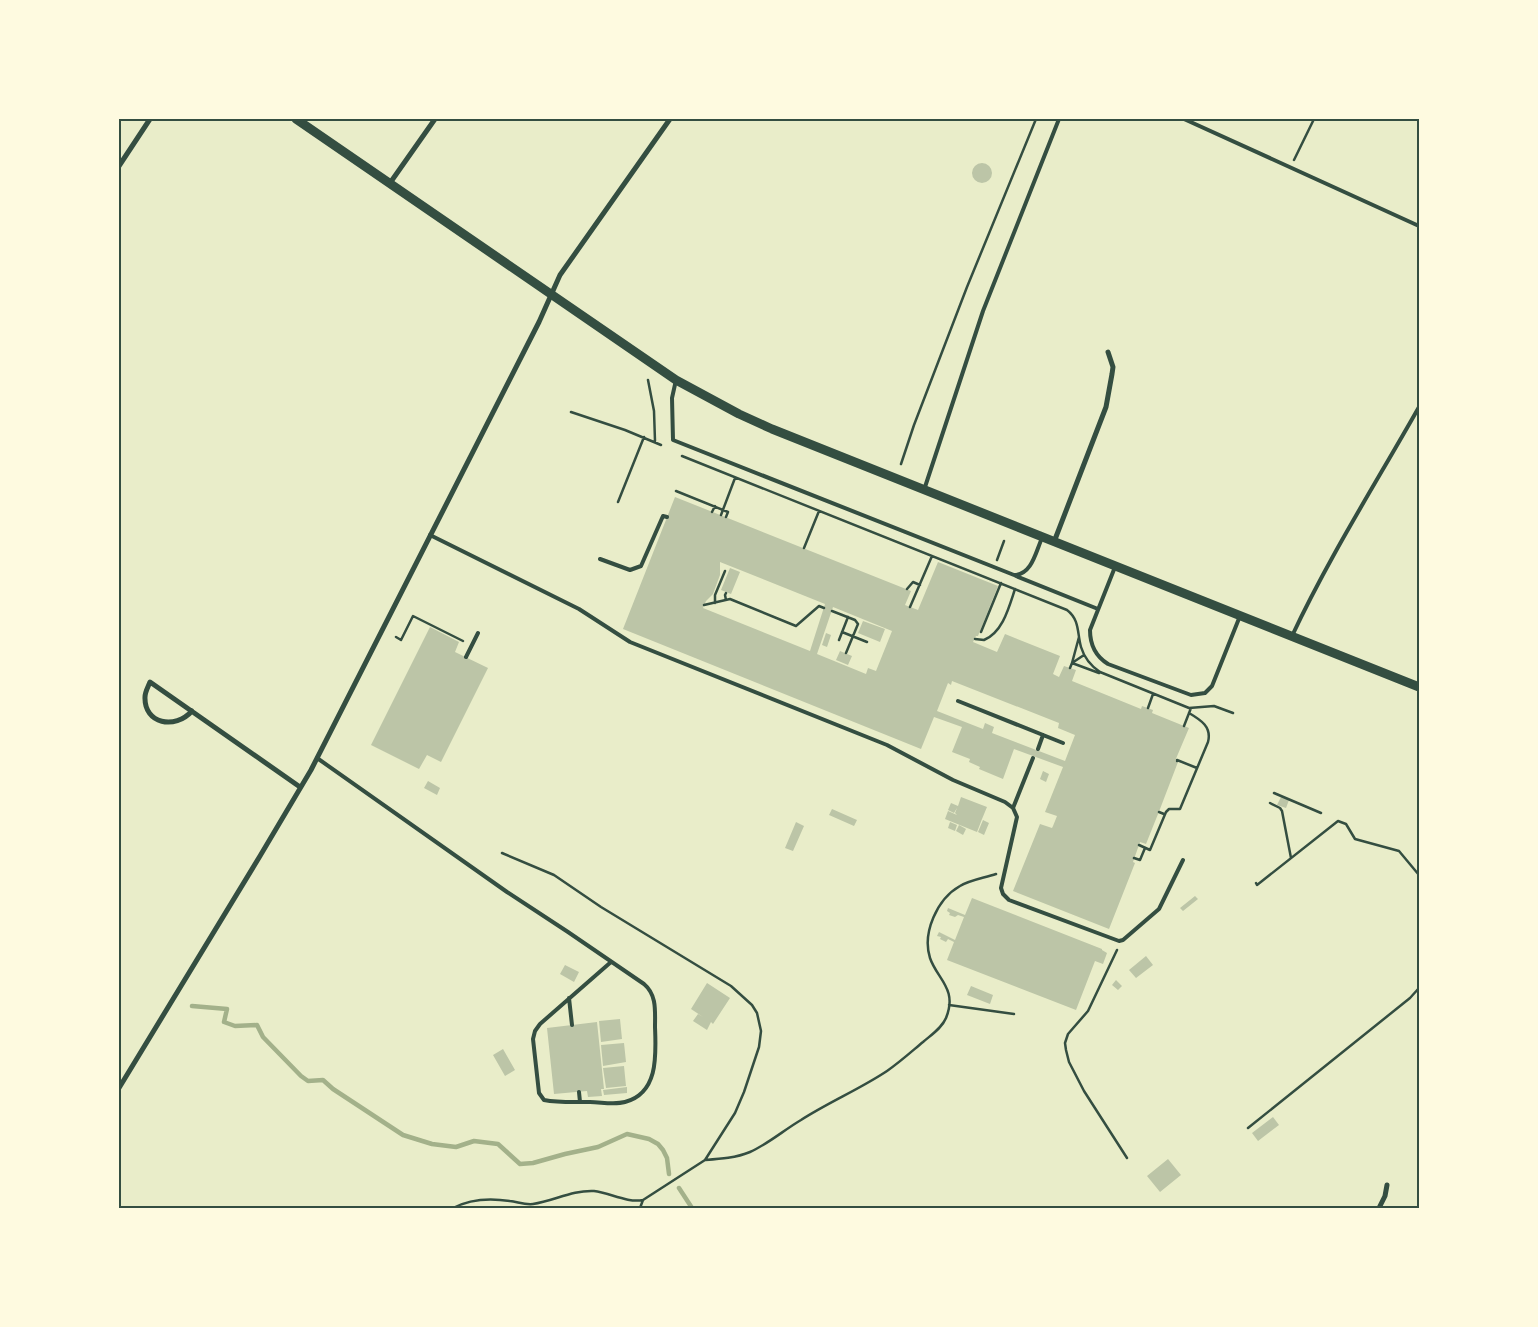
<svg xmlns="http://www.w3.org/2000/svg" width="1538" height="1327" viewBox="0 0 1538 1327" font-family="'Roboto Condensed',sans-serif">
	<rect width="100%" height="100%" fill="#e9edc9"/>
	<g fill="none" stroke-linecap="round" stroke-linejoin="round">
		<path stroke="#a3b18a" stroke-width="4.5" d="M192,1006L227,1009L224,1022L235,1026L257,1025L263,1037L301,1076L308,1081L323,1080L333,1089L403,1135L432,1144L456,1147L474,1141L498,1144L520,1164L533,1163L565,1154L598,1147L627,1134L649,1139L658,1144L663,1150L667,1158L669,1174
			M679,1188L692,1208"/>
	</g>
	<path fill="#bcc5a7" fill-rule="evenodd" d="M972 173a10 10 0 1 1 20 0a10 10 0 1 1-20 0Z
		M675,497L911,591L905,605L918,610L938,562L998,586L978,636H976L973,642L997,652L1005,634L1060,656L1053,674L1059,677L1064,666L1076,670L1072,681L1141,709L1142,706L1153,710L1152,713L1189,728L1175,761L1178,762L1160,809L1146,844L1140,842L1133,862L1135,863L1109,929L1013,891L1040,824L1052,828L1053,826L1057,816L1045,812L1063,767L1014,749L1003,779L979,769L980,767L969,762L970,759L952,752L962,727L934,717L921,749L623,629ZM720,562L825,604L810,651L703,608L706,601L713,594L720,575ZM833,607L892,631L876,671L868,668L866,674L817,654ZM952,681L1059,723L1058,728L1075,735L1065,761L992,733L994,727L985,723L983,729L937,711L948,683L951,685Z
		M730,568L740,572L731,594L721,590Z
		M863,621L885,629L880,642L858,633Z
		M430,627L459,642L455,652L488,668L441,762L427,755L419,769L371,745Z
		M826,633L831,635L827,647L822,645Z
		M840,651L852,656L848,665L836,660Z
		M1043,771L1049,774L1046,782L1040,779Z
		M428,781L440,788L437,795L424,788Z
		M961,797L987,807L982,819L979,818L982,819L977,832L945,819L948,811L957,815L955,813L957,808L954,813L948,810L951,803L958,806Z
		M1281,797L1289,800L1286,808L1277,805Z
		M832,809L857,820L854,826L829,815Z
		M983,820L989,823L984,835L978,832Z
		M796,822L804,826L793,851L785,848Z
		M950,822L957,825L955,831L948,828Z
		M959,825L966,829L963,835L956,831Z
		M1195,896L1198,899L1183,911L1180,908Z
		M972,898L1102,949V950L1107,953L1103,964L1095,961L1076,1010L947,960L954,942L948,939L946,942L940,939L941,937L937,936L939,932L955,940L964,917L958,915L955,917L949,915L950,913L947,911L948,908L965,915Z
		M1146,956L1153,965L1136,978L1129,970Z
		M565,965L579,972L574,982L560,974Z
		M1116,980L1122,986L1118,990L1112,985Z
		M707,983L730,998L713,1024L711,1022L707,1030L693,1021L698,1014L703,1017L691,1009Z
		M971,986L993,995L990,1004L967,995Z
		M620,1019L622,1039L601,1042L599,1021Z
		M597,1022L604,1089H601L602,1096L588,1097L587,1091L554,1094L547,1028Z
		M624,1043L626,1062L603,1066L601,1045Z
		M503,1049L515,1070L505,1076L493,1055Z
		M624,1066L626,1086L606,1088L603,1068Z
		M627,1087V1093L604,1095L603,1090Z
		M1273,1117L1279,1125L1258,1141L1252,1133Z
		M1168,1159L1181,1175L1160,1192L1147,1176Z"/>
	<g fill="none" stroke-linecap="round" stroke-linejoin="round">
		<path stroke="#344e41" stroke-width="2.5" d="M1294,160L1314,119
			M648,380L654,411L655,441
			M571,412L625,430L661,445
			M682,456L1067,610C1080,620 1077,633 1081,647C1084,657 1091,666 1100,672L1189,708L1214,706L1233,713
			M901,464L914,425L967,287L1036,119
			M676,491L728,512L726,517
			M618,502L644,437
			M712,512L715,506
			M721,515L735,478
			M804,548L819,511
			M997,560L1004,541
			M907,589L913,582L920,585
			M726,593L725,595L726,600
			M715,603V595L725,571
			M704,605L730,599L796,626L819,606L824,608
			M910,607L932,556
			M832,611L855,620L858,624L846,653
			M842,632L867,642
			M981,632L1001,583
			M396,637L401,640L413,616L463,641
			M1079,637L1072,663L1099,673
			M975,639L984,640C1003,632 1009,607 1015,589
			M839,640L848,617
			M1070,668L1072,663L1084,655
			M1148,708L1153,694
			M1184,726L1191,708
			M1177,761V760L1197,768
			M1274,793L1321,813
			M1270,803L1280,808L1282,811L1291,858
			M1159,812L1164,814
			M1139,845L1150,850L1166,812L1169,809H1180L1208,742C1212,727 1201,720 1189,713
			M1134,858L1140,860L1145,848
			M1256,883L1257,885L1338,821L1346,824L1355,839L1399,851L1419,875
			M1117,950L1088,1011L1068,1034L1065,1043L1066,1050L1069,1062L1084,1091L1127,1158
			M949,1005L1014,1014
			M1248,1128L1410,998L1419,988
			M705,1160C720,1159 736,1158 750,1152C768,1144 784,1130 801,1120C829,1102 860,1089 887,1071C900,1062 911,1052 923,1042C931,1035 942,1028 946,1018C958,989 937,979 930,958C922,933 937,899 960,886C970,880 984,878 996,874
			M453,1208C470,1199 491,1198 510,1201C518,1202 525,1205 533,1204C554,1201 572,1190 594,1191C610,1193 627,1203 643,1200L705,1160L735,1113L744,1092L759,1047L761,1031L757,1013L752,1005L731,986L601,907L554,875L502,853
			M640,1208L643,1200"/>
		<path stroke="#344e41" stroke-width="4" d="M1184,119L1419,226
			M676,380L672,398L673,440L1014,575C1032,575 1036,551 1042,538
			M924,490L983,311L1059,119
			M430,535L579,609L630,642L887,745L953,780L1005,802L1013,808L1017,817L1001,888L1003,894L1009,900L1119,941L1123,940L1159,909L1183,860
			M600,559L630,570L641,566L663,516L667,517
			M1115,567L1090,630C1090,644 1095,656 1108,664L1191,695L1205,693L1212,686L1240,616
			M1016,576L1098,609
			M1292,636C1329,557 1376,483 1419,407
			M466,657L478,633
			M958,701L1063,743
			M1038,749L1043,735
			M317,758L507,892L568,932L644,984C657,995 655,1011 655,1027C656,1054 659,1093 625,1102C614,1105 601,1102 590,1102C575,1102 559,1103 544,1100L539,1093L533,1039L535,1031L540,1024L611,962
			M1013,808L1033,758
			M569,998L572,1025
			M579,1092L580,1102"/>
		<path stroke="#344e41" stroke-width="5" d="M119,166L150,119
			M390,183L435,119
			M1054,542L1106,407L1112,374L1113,367L1108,352
			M192,711C175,730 144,724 145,697C145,692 148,687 150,682L300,787
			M119,1088L260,856L311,770L539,322L560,275L670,119
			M1379,1208L1385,1196L1387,1185"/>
		<path stroke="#344e41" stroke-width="9" d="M296,119L676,380L739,414L772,429L1419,687"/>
	</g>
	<rect width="1538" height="1327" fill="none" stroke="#fefae0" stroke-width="240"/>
	<rect x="120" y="120" width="1298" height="1087" fill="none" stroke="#344e41" stroke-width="2"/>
</svg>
